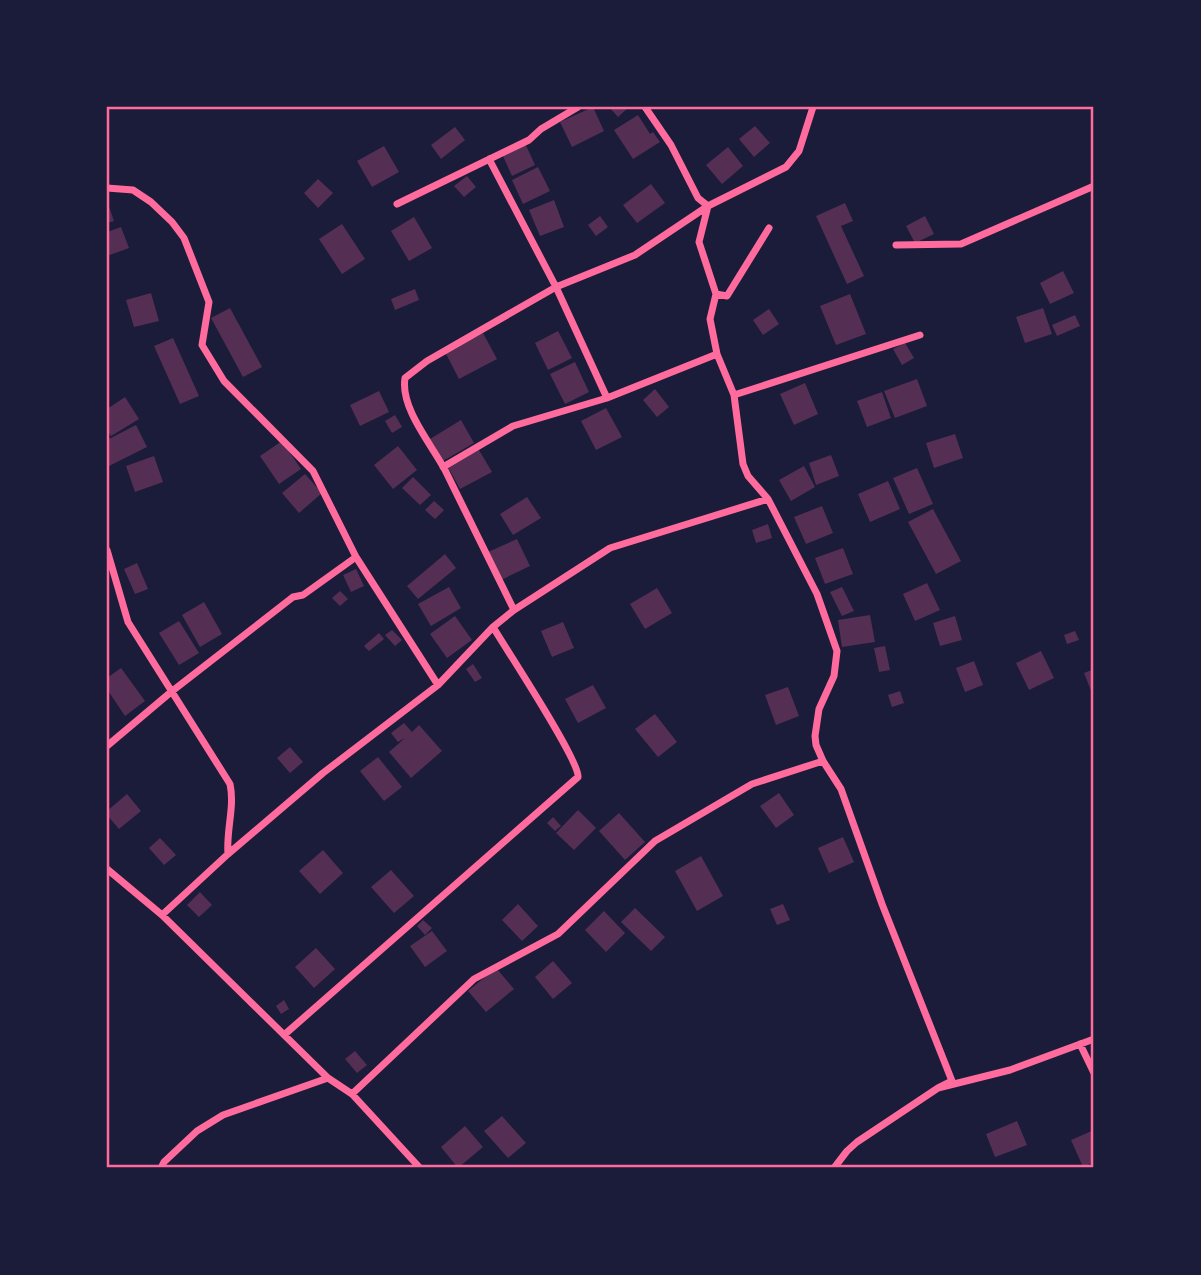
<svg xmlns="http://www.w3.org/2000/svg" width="1201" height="1275" viewBox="0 0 1201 1275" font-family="Cabin,sans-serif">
	<rect width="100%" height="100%" fill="#1b1b3a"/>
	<path fill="#542f53" d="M593,107L604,131L572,147L560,122Z
		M609,107H629L618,117Z
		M638,115L650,134L653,132L660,142L633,159L614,130Z
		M755,126L770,143L754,157L739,139Z
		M455,127L465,140L441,159L431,145Z
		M525,143L535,165L512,176L502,154Z
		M384,146L399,172L372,187L357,161Z
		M728,147L743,166L722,184L706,165Z
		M538,167L550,191L523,204L512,180Z
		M467,176L476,187L464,197L454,186Z
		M318,179L333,193L318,208L304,193Z
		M651,184L665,203L637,223L623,205Z
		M554,200L564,227L540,236L529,210Z
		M107,201L114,221L107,223Z
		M845,203L853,221L841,226L864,276L847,284L816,216Z
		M600,216L608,227L596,236L588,225Z
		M925,216L934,234L915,243L906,226Z
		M414,217L432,248L409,261L391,231Z
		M342,224L365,259L342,274L319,239Z
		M121,227L129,248L107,256V232Z
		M1063,271L1074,293L1050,304L1040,283Z
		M415,289L419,300L395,310L391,299Z
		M151,293L159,321L134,327L126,300Z
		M850,294L866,334L836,345L820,306Z
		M230,308L262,367L243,377L211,318Z
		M1043,308L1052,334L1025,343L1016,317Z
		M769,309L779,324L763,335L753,320Z
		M1075,315L1080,326L1057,336L1052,325Z
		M558,331L572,358L548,370L535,343Z
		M483,333L497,359L459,379L445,352Z
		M173,338L199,396L180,404L154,346Z
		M905,343L914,358L902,365L893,349Z
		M575,362L589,392L565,404L550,374Z
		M917,379L927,406L895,418L884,391Z
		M805,383L818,414L794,425L780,394Z
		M655,389L669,407L657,417L643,400Z
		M379,391L389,412L360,426L350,405Z
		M882,392L891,418L867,427L857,401Z
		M125,397L139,419L111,436L107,430V409Z
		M606,408L622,437L596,450L581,421Z
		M395,415L402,427L392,433L385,421Z
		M461,420L474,443L443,461L430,439Z
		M136,425L147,447L107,467V440Z
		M955,434L963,458L934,468L926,443Z
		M282,441L301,469L279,484L260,456Z
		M398,446L417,470L393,489L374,465Z
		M479,450L492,472L460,489L448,467Z
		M831,455L839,476L816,485L809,463Z
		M154,456L163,482L135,492L126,466Z
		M804,466L815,487L791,501L779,480Z
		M917,468L933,504L909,514L893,478Z
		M305,474L322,493L299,513L282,493Z
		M413,477L431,495L420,505L402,488Z
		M888,481L900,509L870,522L858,494Z
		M527,497L541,518L513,535L500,514Z
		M434,501L444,510L435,519L425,510Z
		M822,506L833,533L806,544L794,517Z
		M933,509L961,561L936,574L908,522Z
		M768,524L772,538L756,543L752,530Z
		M517,539L530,566L501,580L488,552Z
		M843,548L853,574L825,584L815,558Z
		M445,554L456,568L418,599L407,586Z
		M137,563L148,589L135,594L124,569Z
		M356,569L364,586L351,592L343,575Z
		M927,583L940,610L915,621L903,594Z
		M449,587L461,608L431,626L418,604Z
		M842,587L854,611L842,616L830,592Z
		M657,588L672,613L645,629L630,604Z
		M340,591L348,599L340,606L332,598Z
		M204,602L222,634L200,647L182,615Z
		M870,615L875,642L842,647L838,620Z
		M455,616L472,640L447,658L430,634Z
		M955,616L962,640L940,646L933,623Z
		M179,621L199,653L179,665L159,633Z
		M563,622L574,648L552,657L541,631Z
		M392,630L402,640L395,646L385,635Z
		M1075,631L1079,640L1067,644L1064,635Z
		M379,633L384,639L369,651L364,646Z
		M885,646L890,670L879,672L874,648Z
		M1041,651L1054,678L1029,690L1016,663Z
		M974,661L983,685L965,692L956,668Z
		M473,664L482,678L475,682L466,669Z
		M121,668L145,701L125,716L107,689V678Z
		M1094,669V698L1084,673Z
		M593,685L606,708L578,723L565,699Z
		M788,687L799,716L776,725L765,695Z
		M900,691L904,703L892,707L888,695Z
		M655,714L677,742L658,757L635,729Z
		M404,723L412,732L419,725L442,751L411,778L389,752L405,738L398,742L391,733Z
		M290,747L303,762L290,773L277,758Z
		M378,757L402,787L384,801L360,771Z
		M779,793L794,815L776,828L760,806Z
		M127,794L141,811L119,829L107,815V811Z
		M578,810L596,828L574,850L556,833Z
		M619,813L645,842L625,860L599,831Z
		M553,817L561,826L555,831L547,823Z
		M843,837L854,862L829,873L818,848Z
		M160,838L176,855L164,865L149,848Z
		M323,850L343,873L320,894L299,871Z
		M701,856L723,896L697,911L675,871Z
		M391,870L414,896L394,913L371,887Z
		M200,892L212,905L199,917L187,905Z
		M518,904L538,926L522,941L502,920Z
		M783,904L790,920L777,925L770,909Z
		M635,908L665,937L651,951L621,922Z
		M604,911L625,933L606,952L585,930Z
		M423,920L432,928L425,935L417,926Z
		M432,931L447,951L425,967L410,946Z
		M316,948L335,969L314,988L295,967Z
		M553,961L572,983L553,999L535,977Z
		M496,968L514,989L486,1012L468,991Z
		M284,1000L289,1009L281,1014L276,1006Z
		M355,1051L367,1065L357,1073L345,1059Z
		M502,1116L526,1143L508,1158L484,1131Z
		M1017,1121L1027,1145L995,1157L986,1134Z
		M465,1126L483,1147L458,1168L441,1147Z
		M1094,1130V1162L1083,1167L1071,1140Z"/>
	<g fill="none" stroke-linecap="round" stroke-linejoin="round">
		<path stroke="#ff6b9d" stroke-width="7" d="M645,107L671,145L698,198L708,206L699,242L716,294L710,319L717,354L734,395L743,464L748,476L768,499L817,594L837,651L834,676L819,709L815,736L816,745L823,761L841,789L882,904L952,1081L938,1088
			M489,159L556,287L607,398
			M107,188L133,190L151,202L172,222L184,238L209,302L202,345L224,381L313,471L356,557L438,685
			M397,204L529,140L541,129L578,107
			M896,245L961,244L1094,186
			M716,294L727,296L769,228
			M734,395L920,335
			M443,467L513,426L607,398L717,354
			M107,550L128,622L230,784C235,807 226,830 228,854
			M514,610C491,563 468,517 445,470C432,445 400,408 405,378L427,361L556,287L635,255L708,206L786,167L799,151L813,107
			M107,746L171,692L293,597L303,595L356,557
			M107,869L162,915L328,1078L352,1094L420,1168
			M162,915L228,854L323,773L438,685L493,627
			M284,1035L578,777C580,761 506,649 493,627L514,610L610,548L768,499
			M1080,1044L1094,1073
			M352,1094L474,979L558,934L655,841L752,784L823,761
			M161,1168L164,1162L197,1131L223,1115L328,1078
			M834,1168L847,1151L857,1142L938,1088L1010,1070L1094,1039"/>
	</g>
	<rect width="1201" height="1275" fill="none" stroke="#1b1b3a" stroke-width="217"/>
	<rect x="108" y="108" width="984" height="1058" fill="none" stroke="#ff6b9d" stroke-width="2.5"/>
</svg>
